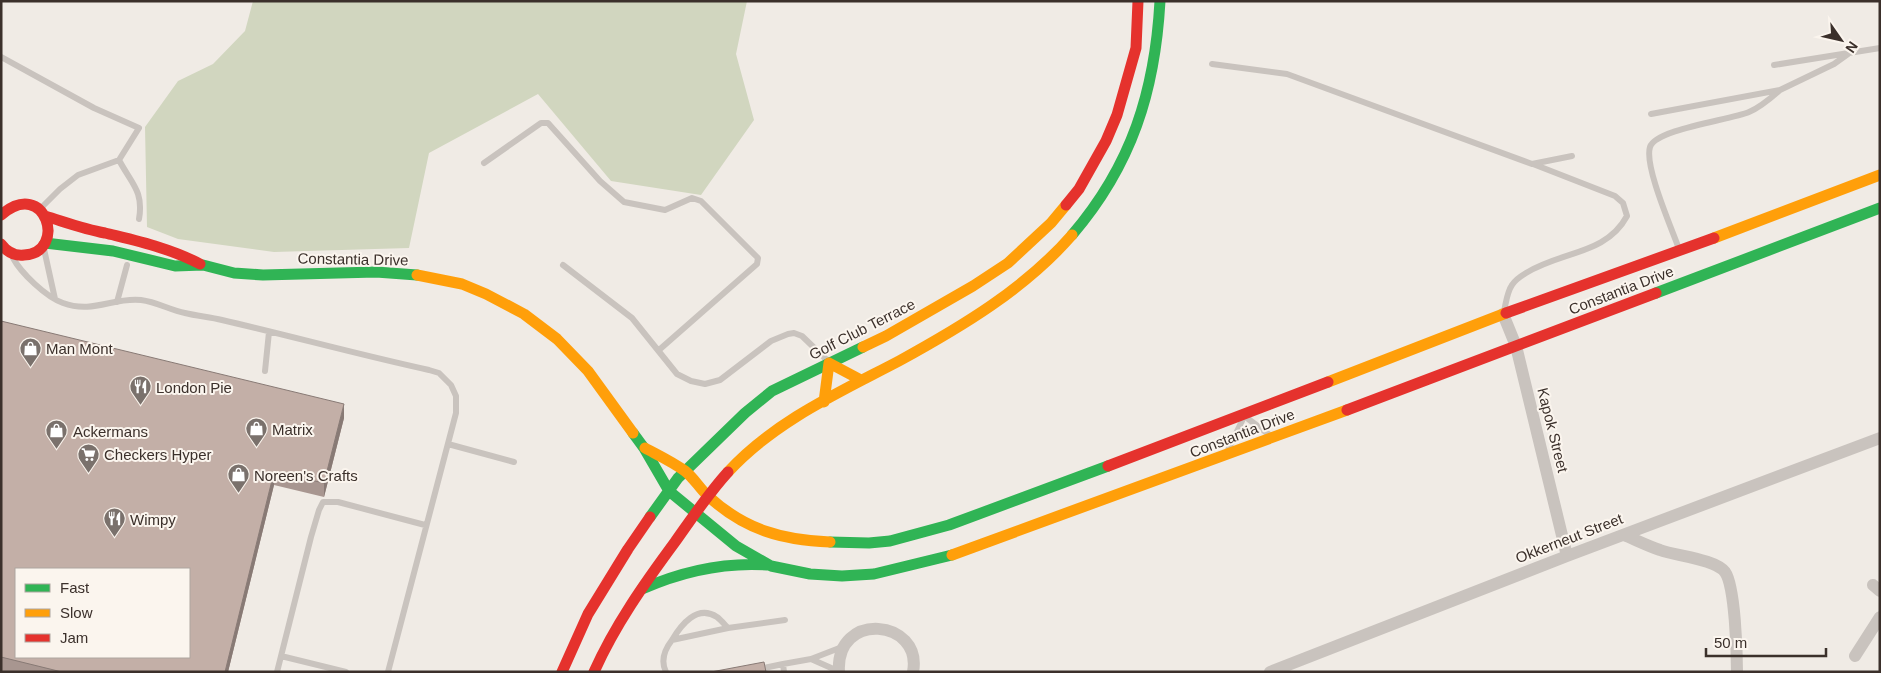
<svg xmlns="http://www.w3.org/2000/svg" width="1881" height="673" viewBox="0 0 1881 673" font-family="Arial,sans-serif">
	<rect width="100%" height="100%" fill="#f0ebe5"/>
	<path fill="#d1d6bf" d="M253,1H747L736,54L754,120L701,195L611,181L538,94L429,153L409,248L274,252L178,239L147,227L145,127L178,81L213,64L245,31Z"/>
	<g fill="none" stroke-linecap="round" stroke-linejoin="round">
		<path stroke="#c9c3be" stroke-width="6" d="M1,57L94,108L139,128L119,160
			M1212,64L1287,74L1532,164L1572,156
			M1774,65L1880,48
			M1651,114L1780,90L1834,64L1848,54
			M484,163L541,123H548L600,181L624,202L665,210L692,198L701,201L758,258L757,264L659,350
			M41,208L60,189L78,175L119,160C131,183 144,191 139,219
			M44,249L55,299
			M1679,249C1672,229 1644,166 1650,147C1656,129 1730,120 1749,112C1761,107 1771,98 1780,90
			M13,258C21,273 46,297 63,303C93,314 113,297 141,300C157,302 170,310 185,313C197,316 210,317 222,320C291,336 360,355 429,370L439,373L451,385L456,396V413L388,672
			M563,265L632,318L677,374L691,381L705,384L720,380L771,341L788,334L794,333L802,336L829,362
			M117,302L127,265
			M1504,311C1506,303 1507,292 1512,285C1515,280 1521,276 1526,273C1561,251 1606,255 1627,216L1623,203L1615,196L1533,164
			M265,371L269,332
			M1247,418L1271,436
			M448,444L514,462
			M1228,450L1242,421
			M672,640C681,625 697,604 717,617C721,620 725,625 728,628
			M281,656L346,672
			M811,659L838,671
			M277,672L311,537L319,510L323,502H338L425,525
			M666,672C660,660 665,649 672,640L728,628L785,620
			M745,672L783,664
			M784,672L783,664L811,659L842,647"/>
		<path stroke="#c9c3be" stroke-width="12" d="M1503,314L1516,346L1567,556
			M1624,535C1636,540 1648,546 1660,550C1676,556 1715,559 1725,572C1735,586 1737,652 1737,672
			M1873,585L1880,591
			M1855,656L1880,617
			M839,672C835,610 923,619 913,672
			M1270,672L1567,556L1880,438"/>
		<path stroke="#30b455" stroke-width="11" d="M1072,235C1132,165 1155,91 1160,1
			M45,243L113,251L175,266L203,265L234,273L263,275L376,272L417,275
			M1656,293L1880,208
			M633,433L644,448L669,491L736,546L771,566L810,574L842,576L874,574L952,555
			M650,517L678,478L745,413L772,391L863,347
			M830,542L869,543L890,541L949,525L1108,466
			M642,589C683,571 723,562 767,565"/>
		<path stroke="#ff9f0a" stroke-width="11" d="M1714,238L1880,175
			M417,275L462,284L486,294L524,314L557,339L588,371L633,433
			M863,347L886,336L973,286L1008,263L1051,223L1066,205
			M1328,382L1506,313
			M824,402L829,363L861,380
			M645,448C658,455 673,462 685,471C694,478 700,489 708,496C745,530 782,540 830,542
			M728,472C775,421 838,393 899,361C961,327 1025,289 1072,235
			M952,555L1347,410"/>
		<path stroke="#e5322d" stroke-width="11" d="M1066,205L1079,189L1106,141L1117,115L1136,48L1138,1
			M1,215C46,176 68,253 24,255C15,256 7,252 1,244
			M45,216C65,222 84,229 105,233C137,241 170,248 200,264
			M1506,313L1714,238
			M1347,410L1656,293
			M1108,466L1328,382
			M562,672L588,614L628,549L650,517
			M594,672C615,625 644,584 675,542C692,518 708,494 728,472"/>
	</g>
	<path fill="#a89690" d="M1,321L344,418L324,497L274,485L228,672H6L1,671Z"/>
	<path fill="#887a75" d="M344,404V418L324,497V483Z
		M274,472V485L228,672H225Z"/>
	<path fill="#c3afa7" stroke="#887a75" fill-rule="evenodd" d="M1,321L344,404L324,483L274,472L225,672H62L1,657ZM16,569H189V657H16Z
		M764,662L766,672H711Z"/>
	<defs>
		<symbol id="shop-pin" viewBox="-11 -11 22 30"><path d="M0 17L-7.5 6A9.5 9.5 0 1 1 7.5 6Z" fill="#7a716c" stroke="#fbf5ee"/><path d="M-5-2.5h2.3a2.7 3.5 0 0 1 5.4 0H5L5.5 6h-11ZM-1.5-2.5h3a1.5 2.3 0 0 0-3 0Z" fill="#fff"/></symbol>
		<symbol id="restaurant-pin" viewBox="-11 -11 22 30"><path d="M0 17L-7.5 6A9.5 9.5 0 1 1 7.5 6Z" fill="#7a716c" stroke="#fbf5ee"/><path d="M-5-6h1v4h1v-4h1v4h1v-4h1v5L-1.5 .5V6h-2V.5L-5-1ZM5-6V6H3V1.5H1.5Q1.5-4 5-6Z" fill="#fff"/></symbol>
		<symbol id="supermarket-pin" viewBox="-11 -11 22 30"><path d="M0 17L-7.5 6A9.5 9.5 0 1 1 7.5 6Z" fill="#7a716c" stroke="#fbf5ee"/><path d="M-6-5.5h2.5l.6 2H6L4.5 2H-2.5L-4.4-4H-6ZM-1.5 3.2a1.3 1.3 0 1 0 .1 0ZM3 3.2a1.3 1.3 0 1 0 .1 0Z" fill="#fff"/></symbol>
	</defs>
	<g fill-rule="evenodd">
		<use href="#shop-pin" x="18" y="336" width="25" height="34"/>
		<use href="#restaurant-pin" x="128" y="374" width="25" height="34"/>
		<use href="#shop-pin" x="244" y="416" width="25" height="34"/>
		<use href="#shop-pin" x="44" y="418" width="25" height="34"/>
		<use href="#supermarket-pin" x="76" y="442" width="25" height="34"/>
		<use href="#shop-pin" x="226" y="462" width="25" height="34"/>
		<use href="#restaurant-pin" x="102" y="506" width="25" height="34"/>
	</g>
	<g text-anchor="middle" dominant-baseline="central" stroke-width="4" stroke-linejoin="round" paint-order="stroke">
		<g font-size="15" fill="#3b302b" stroke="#fbf5ee">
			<text transform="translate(353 259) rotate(1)">Constantia Drive</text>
			<text transform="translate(1621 290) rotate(-21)">Constantia Drive</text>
			<text transform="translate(862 329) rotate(-27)">Golf Club Terrace</text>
			<text transform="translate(1553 430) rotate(76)">Kapok Street</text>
			<text transform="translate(1242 433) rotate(-21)">Constantia Drive</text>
			<text transform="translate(1569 538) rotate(-21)">Okkerneut Street</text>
		</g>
		<g font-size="15" fill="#3b302b" stroke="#fbf5ee" text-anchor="start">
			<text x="46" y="348">Man Mont</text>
			<text x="156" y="387">London Pie</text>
			<text x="272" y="429">Matrix</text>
			<text x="73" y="431">Ackermans</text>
			<text x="104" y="454">Checkers Hyper</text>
			<text x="254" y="475">Noreen's Crafts</text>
			<text x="130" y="519">Wimpy</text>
		</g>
	</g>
	<rect width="1881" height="673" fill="none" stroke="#3b302b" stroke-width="5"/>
	<rect x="15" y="568" width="175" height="90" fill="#fbf5ee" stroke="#aea6a0"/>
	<rect x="25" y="584" width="25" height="8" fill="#30b455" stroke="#aea6a0"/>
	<text x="60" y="593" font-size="15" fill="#3b302b">Fast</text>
	<rect x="25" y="609" width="25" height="8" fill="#ff9f0a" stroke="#aea6a0"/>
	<text x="60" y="618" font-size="15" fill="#3b302b">Slow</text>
	<rect x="25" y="634" width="25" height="8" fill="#e5322d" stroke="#aea6a0"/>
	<text x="60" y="643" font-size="15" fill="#3b302b">Jam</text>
	<g transform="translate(1841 40) rotate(124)" stroke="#fbf5ee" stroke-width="4" paint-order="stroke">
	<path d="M0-4L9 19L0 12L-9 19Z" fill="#3b302b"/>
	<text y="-8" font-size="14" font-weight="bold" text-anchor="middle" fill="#3b302b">N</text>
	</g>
	<path d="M1706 648v8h120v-8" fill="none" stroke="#3b302b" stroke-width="2.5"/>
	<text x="1714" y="648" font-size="15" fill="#3b302b" stroke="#fbf5ee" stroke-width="4" paint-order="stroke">50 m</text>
</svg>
